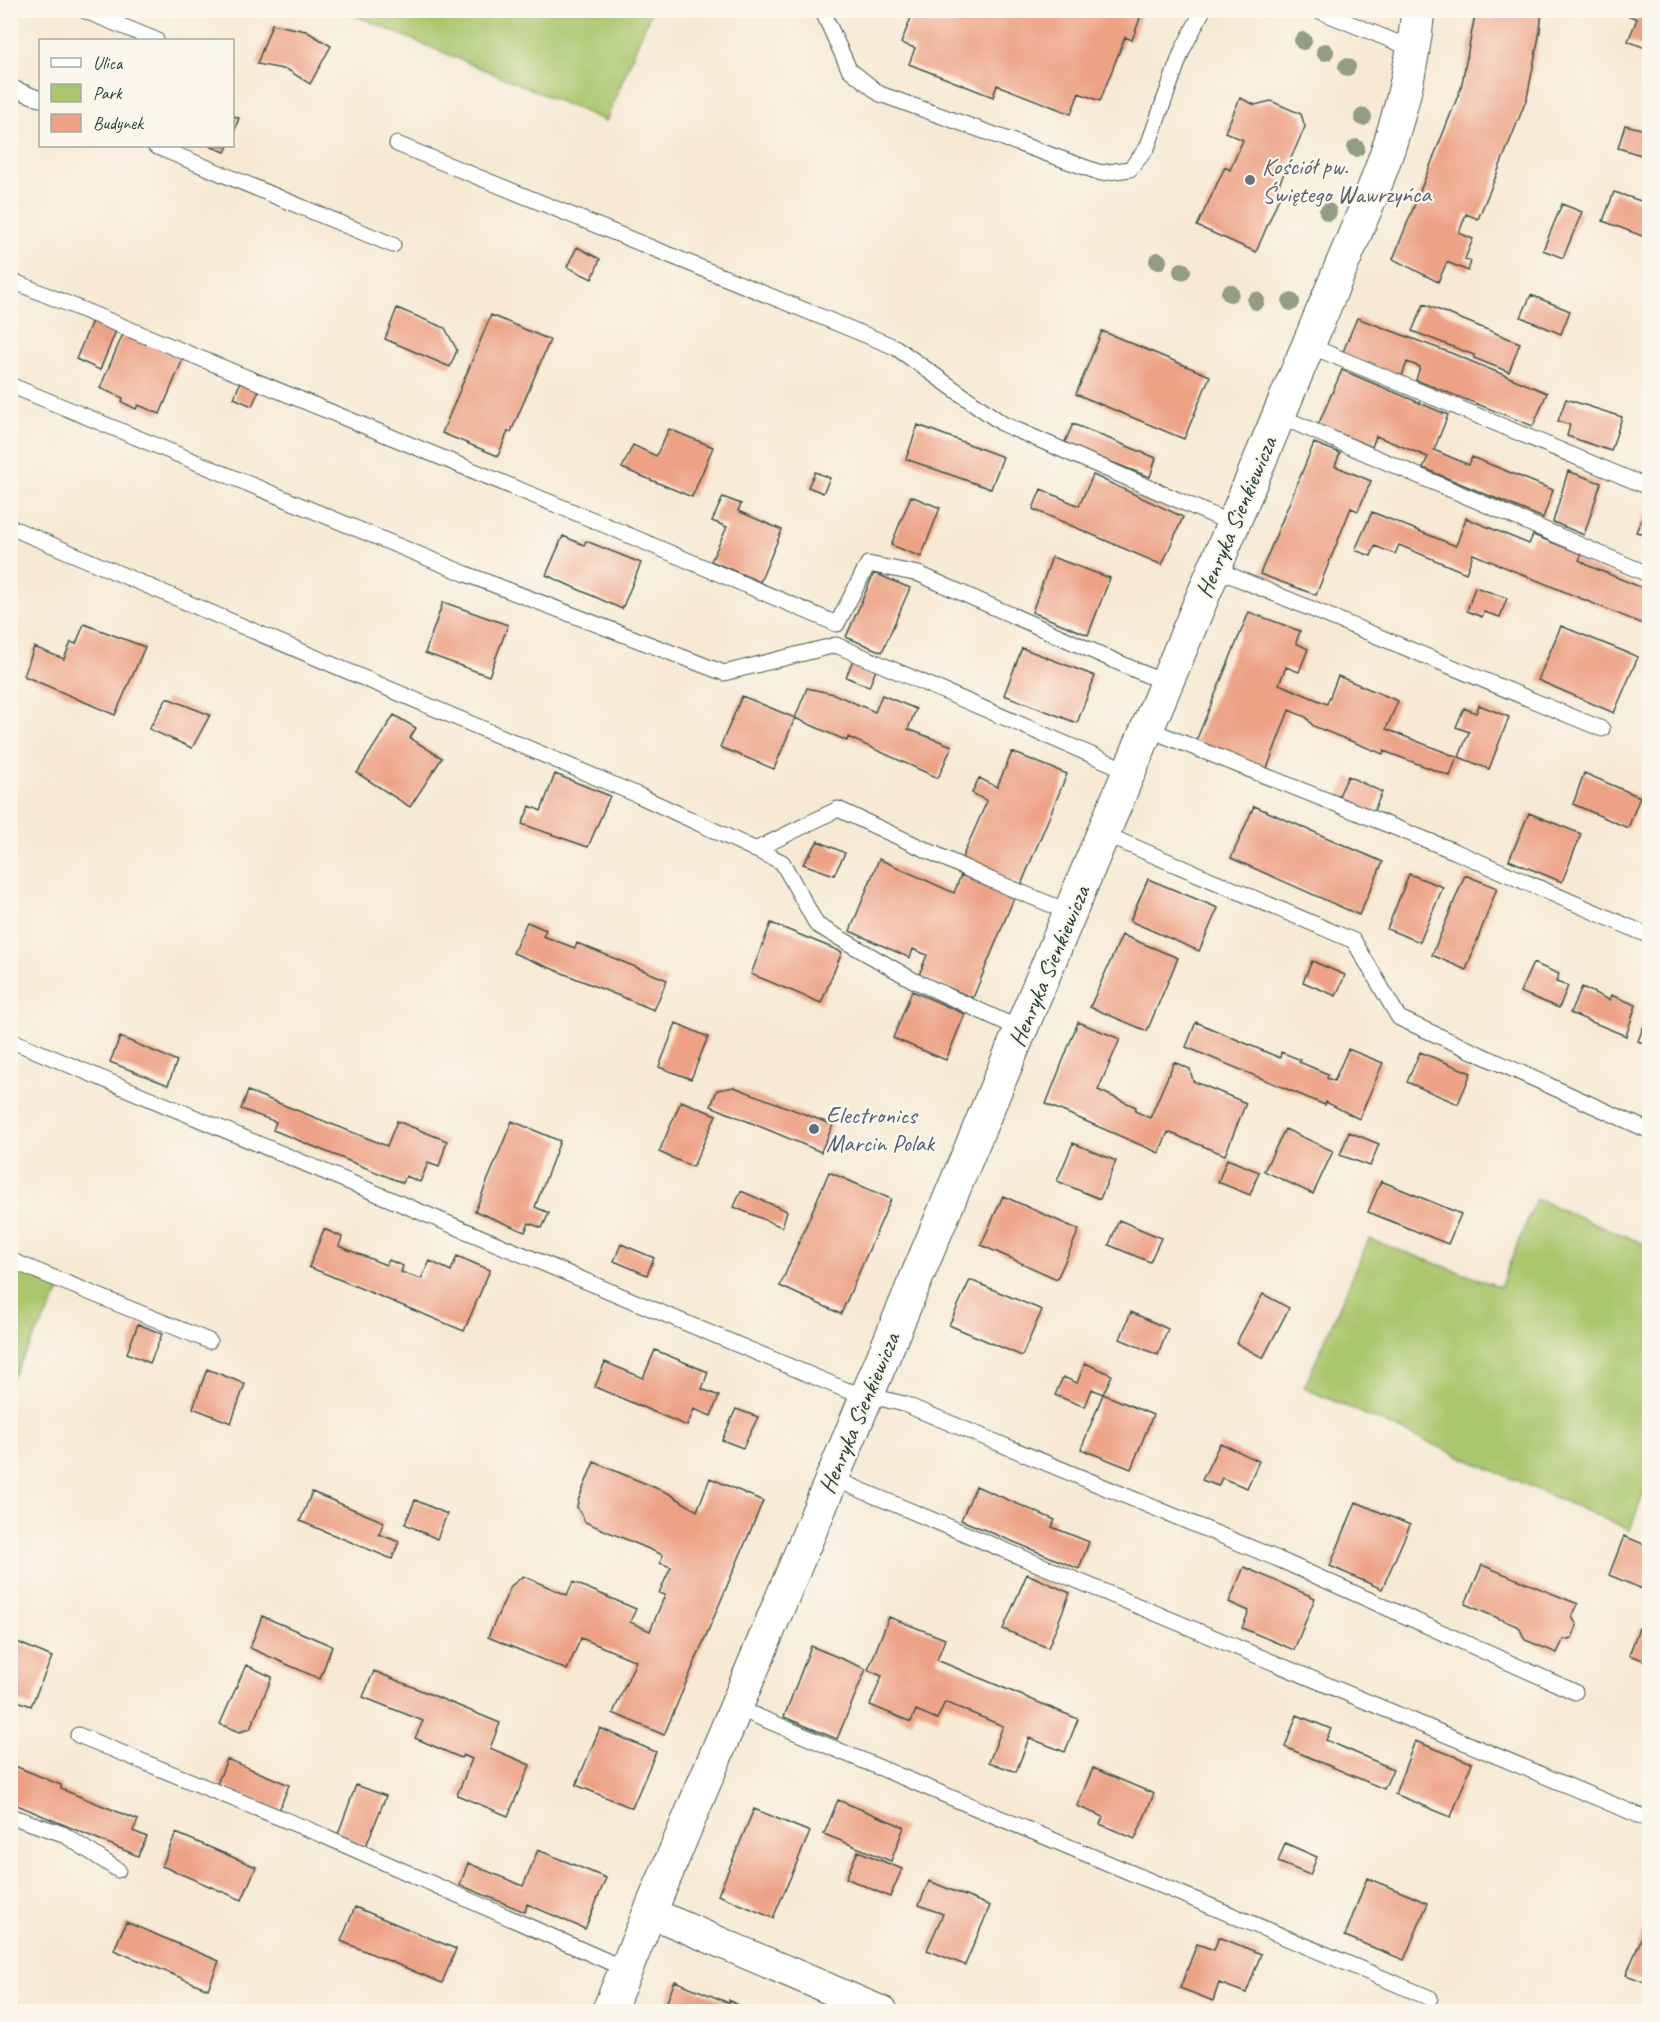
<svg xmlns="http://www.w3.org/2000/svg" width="1660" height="2022" viewBox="0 0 1660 2022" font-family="Caveat,sans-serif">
	<rect width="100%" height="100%" fill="#fbf7ec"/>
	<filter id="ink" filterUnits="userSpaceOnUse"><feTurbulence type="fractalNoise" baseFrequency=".0167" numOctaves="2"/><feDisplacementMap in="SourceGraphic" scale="12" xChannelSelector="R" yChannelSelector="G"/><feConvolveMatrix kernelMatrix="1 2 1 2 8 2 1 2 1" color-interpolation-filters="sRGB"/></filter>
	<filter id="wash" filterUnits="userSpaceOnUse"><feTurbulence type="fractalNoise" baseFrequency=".008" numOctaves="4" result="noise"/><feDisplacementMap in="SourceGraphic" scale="24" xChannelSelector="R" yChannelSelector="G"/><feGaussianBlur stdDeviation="1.35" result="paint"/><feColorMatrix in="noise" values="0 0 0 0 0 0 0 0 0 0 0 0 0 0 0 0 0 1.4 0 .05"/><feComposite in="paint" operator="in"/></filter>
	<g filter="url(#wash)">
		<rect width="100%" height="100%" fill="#f7e9d4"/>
		<path fill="#aac66d" stroke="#648250" stroke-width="1.5" d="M345,11H651L606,121Z
			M1536,1199L1649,1246V1478L1630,1530L1304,1388L1369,1239L1500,1287Z
			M11,1261L64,1284L11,1379Z"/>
		<g id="blocks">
			<path fill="#eda286" d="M902,10H1143L1132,40L1125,37L1100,101L1079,93L1071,114L997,85L993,97L909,64L915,48L901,43L912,15Z
				M1476,10H1542L1540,31L1527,98L1496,176L1478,219L1466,214L1459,233L1473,239L1465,259L1471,261L1468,271L1447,262L1438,282L1393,259L1461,88Z
				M1616,10H1650V50L1628,41L1637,19Z
				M272,24L306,31L331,46L310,84L288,70L257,64Z
				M1240,98L1255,105L1271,101L1301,114L1305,127L1276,191L1281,193L1256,252L1197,226L1225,167L1230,170L1243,140L1225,132Z
				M232,115L239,118L233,135H232Z
				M1625,125L1650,131L1641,155L1618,148Z
				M209,146H228L225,152Z
				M1650,189V239L1603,221L1614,192L1644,202Z
				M1562,204L1582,212L1563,258L1543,250Z
				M577,247L600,259L592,279L567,267Z
				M1531,295L1570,311L1561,334L1521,317Z
				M1424,304L1520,343L1509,372L1474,358V355L1412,331Z
				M397,308L445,328L457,350L450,367L385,339Z
				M491,315L550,340L511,432L508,431L498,456L442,433Z
				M1357,318L1451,353L1547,393L1533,426L1416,380L1420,367L1407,362L1402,376L1342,354Z
				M92,321L116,331L100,370L76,359Z
				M1102,331L1210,376L1184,439L1076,394Z
				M123,334L183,359L160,414L138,405L136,409L122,402L123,398L100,388Z
				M1342,370L1448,415L1434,450L1469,465L1472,457L1553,490L1543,518L1423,468L1428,457L1376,436L1372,447L1318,425Z
				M240,383L259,390L252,406L234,398Z
				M1566,399L1622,417L1611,451L1567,436L1570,425L1558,421Z
				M1073,424L1156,458L1150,477L1064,444Z
				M918,425L1003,457L991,489L906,459Z
				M669,429L713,447L692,497L622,468L633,445L656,456Z
				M1314,443L1340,453L1335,466L1371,481L1358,511L1351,508L1316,595L1260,574Z
				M1568,471L1601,483L1584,535L1553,522Z
				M815,472L830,478L823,493L808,487Z
				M1093,475L1183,517L1162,565L1033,509L1041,489L1079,506Z
				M911,496L940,508L921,557L891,545Z
				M723,497L741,504L738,511L782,530L760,582L711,561L727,527L712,521Z
				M1647,507L1650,508V536L1636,532Z
				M1372,512L1456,546L1466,518L1529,544L1533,535L1582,554L1579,560L1589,566L1650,591V627L1473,554L1466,573L1399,545L1395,554L1375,546L1371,556L1355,550Z
				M563,536L584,545L586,541L641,563L622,609L546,575Z
				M1650,544V561L1643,558Z
				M1052,557L1110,578L1088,635L1032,612Z
				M874,573L910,588L882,652L846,637Z
				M1475,587L1507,598L1500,617L1484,612L1482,617L1467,611Z
				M443,602L508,625L489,676L425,653Z
				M1249,612L1300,631L1296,643L1308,649L1299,672L1286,667L1279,684L1327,704L1338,676L1398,701L1386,729L1457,757L1450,776L1384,751L1383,754L1313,726L1306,717L1289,710L1266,771L1196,741Z
				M84,624L145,647L115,715L24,676L34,647L64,659L71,642L76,644Z
				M1561,626L1638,657L1614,713L1538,680Z
				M1022,648L1095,676L1077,723L1004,695Z
				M853,660L876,670L869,687L846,677Z
				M807,688L834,694L875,712L882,695L916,709L908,729L952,746L938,778L848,737L847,741L795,718Z
				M742,696L795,718L774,769L720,747Z
				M167,698L210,715L192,748L149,729Z
				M1479,705L1509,717L1489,769L1459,757L1469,732L1456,727L1464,708L1476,713Z
				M394,715L416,728L410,738L442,758L410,807L357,773Z
				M1012,752L1067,774L1021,885L961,860L987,801L972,793L979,778L997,787Z
				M1584,773L1640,797L1628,828L1573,804Z
				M555,774L610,796L588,847L522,824L530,806L541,811Z
				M1348,776L1382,792L1372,815L1337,800Z
				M1254,806L1383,862L1359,915L1231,858Z
				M1529,813L1581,834L1562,882L1509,860Z
				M818,841L845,853L834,875L803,864Z
				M879,859L954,893L961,875L1014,898L973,998L919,975L927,955L913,949L910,958L850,931Z
				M1409,874L1443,887L1420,942L1387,929Z
				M1465,875L1497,888L1466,970L1432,955Z
				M1148,879L1218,908L1199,951L1130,921Z
				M527,922L546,930L543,936L575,948L577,943L667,980L654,1010L513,953Z
				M771,923L842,952L821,1003L751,974Z
				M1122,935L1178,958L1147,1031L1090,1007Z
				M1312,961L1345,975L1336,996L1303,982Z
				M1533,963L1559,974L1556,982L1568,986L1559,1008L1520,992Z
				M1582,987L1609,1000L1611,995L1636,1005L1626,1036L1570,1013Z
				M912,991L965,1014L946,1060L893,1038Z
				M1649,1012H1650V1046L1638,1041Z
				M1078,1022L1120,1039L1098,1090L1136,1107L1135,1111L1150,1118L1174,1062L1190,1069L1193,1081L1246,1103L1225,1155L1168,1132L1159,1153L1046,1104Z
				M1196,1022L1280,1058L1281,1052L1301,1060L1299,1062L1328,1074L1327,1078L1334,1081L1348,1049L1383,1063L1359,1119L1326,1102L1325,1105L1186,1047Z
				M676,1023L708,1037L691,1079L659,1067Z
				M120,1037L177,1061L168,1085L110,1062Z
				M1420,1052L1471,1073L1458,1104L1407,1082Z
				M734,1087L833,1125L821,1152L711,1106L717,1090Z
				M248,1091L387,1146L397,1121L447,1141L439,1167L428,1163L420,1182L406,1176L403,1183L273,1130L276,1122L241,1109Z
				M681,1101L716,1115L693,1167L659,1152Z
				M512,1121L560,1141L535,1207L549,1213L542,1228L529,1223L525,1232L475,1211Z
				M1285,1129L1333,1151L1313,1194L1264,1171Z
				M1349,1132L1379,1144L1370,1166L1340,1155Z
				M1073,1143L1116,1161L1100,1199L1057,1181Z
				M1227,1159L1259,1172L1250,1195L1218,1182Z
				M829,1172L891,1199L841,1314L780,1286Z
				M1381,1181L1461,1214L1448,1244L1368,1212Z
				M741,1191L787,1211L782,1227L734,1207Z
				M1003,1196L1079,1230L1057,1279L981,1245Z
				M1119,1220L1161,1238L1150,1262L1109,1245Z
				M324,1229L342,1237L339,1246L386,1265L389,1260L403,1266L401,1272L421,1279L430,1261L451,1271L457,1256L490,1270L464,1331L309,1267Z
				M621,1244L654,1258L647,1275L614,1261Z
				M970,1280L1042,1310L1022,1356L949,1325Z
				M1263,1294L1289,1308L1263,1358L1236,1343Z
				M1131,1312L1168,1329L1158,1355L1120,1339Z
				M138,1324L162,1334L150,1363L127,1353Z
				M655,1350L708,1372L702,1389L719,1396L711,1416L694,1409L687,1426L595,1387L605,1362L643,1378Z
				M1085,1363L1112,1375L1103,1394L1092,1389L1085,1407L1055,1395L1063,1377L1077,1383Z
				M207,1369L245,1384L231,1423L193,1408Z
				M1103,1394L1153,1415L1131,1469L1081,1449Z
				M736,1409L758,1417L743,1448L722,1440Z
				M1220,1443L1259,1461L1247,1488L1222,1478L1218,1486L1202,1480Z
				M594,1462L670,1494L697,1511L710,1478L763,1501L664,1735L613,1713L636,1661L581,1638L567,1670L488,1637L511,1586L523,1576L567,1595L573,1582L636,1609L630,1622L650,1631L665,1595L659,1593L671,1567L660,1563L663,1555L585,1522L577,1507L578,1501Z
				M976,1486L1055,1520L1052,1527L1089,1542L1079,1569L961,1520Z
				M312,1492L384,1522L379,1534L399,1542L392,1559L300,1521Z
				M415,1500L447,1514L437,1539L405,1524Z
				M1356,1502L1410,1525L1382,1589L1330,1566Z
				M1624,1536L1650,1547L1647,1591L1609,1575Z
				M1482,1565L1578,1604L1572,1617L1577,1625L1572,1638L1563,1640L1557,1653L1525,1640L1519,1627L1465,1604Z
				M1244,1567L1315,1598L1294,1650L1242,1628L1249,1611L1229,1602Z
				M1027,1574L1070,1593L1048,1648L1003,1629Z
				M262,1616L332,1646L320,1679L250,1648Z
				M889,1617L945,1639L937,1660L1078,1719L1065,1752L1029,1738L1016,1772L989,1762L1003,1726L945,1702L937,1719L916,1710L911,1722L870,1705L882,1676L868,1670Z
				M1639,1628L1650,1632L1649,1662L1629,1655Z
				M10,1639L52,1657L31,1706L10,1698Z
				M811,1646L866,1669L837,1739L784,1717Z
				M246,1665L272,1677L250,1729L239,1732L220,1724Z
				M374,1671L500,1723L490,1748L530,1765L508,1816L457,1795L472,1759L463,1755L461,1758L415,1738L423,1721L363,1697Z
				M1297,1715L1331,1729L1326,1740L1393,1769L1384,1789L1285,1747Z
				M600,1728L656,1752L632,1808L576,1785Z
				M1415,1741L1472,1763L1451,1817L1395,1794Z
				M227,1759L289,1785L279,1810L217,1784Z
				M10,1764L61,1785V1789L138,1820L133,1831L147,1837L138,1856L10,1802Z
				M1093,1768L1154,1794L1135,1839L1100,1824L1103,1817L1077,1806Z
				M356,1785L386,1796L366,1846L338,1834Z
				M838,1800L904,1827L891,1861L824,1834Z
				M754,1809L810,1832L773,1918L718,1895Z
				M176,1833L256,1867L242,1900L162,1866Z
				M1285,1843L1317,1857L1310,1875L1278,1862Z
				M538,1850L606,1878L585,1929L527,1904L525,1912L460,1885L468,1863L523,1886Z
				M858,1851L902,1869L890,1897L846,1878Z
				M1367,1878L1428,1903L1404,1960L1345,1936Z
				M929,1881L990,1906L965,1965L927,1950L943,1914L919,1905Z
				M355,1907L456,1949L442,1983L341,1941Z
				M126,1922L219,1961L208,1989L114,1950Z
				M1646,1927L1650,1929V1984L1626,1975Z
				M1219,1937L1261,1954L1246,1993L1219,1983L1213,2001L1180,1988L1197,1944L1214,1950Z
				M675,1981L729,2003V2000L749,2012H663Z
				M243,2004L261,2012H240Z"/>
		</g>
	</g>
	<g filter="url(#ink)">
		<use href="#blocks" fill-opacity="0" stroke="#3f574c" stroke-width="1.5"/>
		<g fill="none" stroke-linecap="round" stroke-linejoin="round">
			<defs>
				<path id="lane" d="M83,10L156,40
					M822,10L849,69L880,94L1101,173L1130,169L1147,148L1182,51L1203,10
					M1317,10L1413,49
					M10,87L40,99
					M397,144L895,347L1003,424L1233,524
					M155,146L393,245
					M10,280L593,520L837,624L868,564L919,574L1167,684
					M1308,345L1646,486
					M10,385L466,574L724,673L836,645L1131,772
					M1279,416L1650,575
					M10,527L640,796L782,862L817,925L913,980L1022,1030
					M1215,569L1602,729
					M1148,729L1454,851L1650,936
					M1104,834L1354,941L1399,1018L1650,1131
					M755,850L838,809L991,880L1071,913
					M10,1040L846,1390L904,1404L1278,1559L1575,1692
					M10,1260L209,1341
					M832,1478L1650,1820
					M735,1707L1430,1998
					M78,1735L322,1835L625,1969
					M10,1816L63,1834L118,1870
					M10,2011L11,2012"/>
				<path id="street" d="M649,1912L883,2012"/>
				<path id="secondary" d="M608,2012L1373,191C1396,131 1412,75 1418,10"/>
			</defs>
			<use href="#lane" stroke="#3f574c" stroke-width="17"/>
			<use href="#street" stroke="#3f574c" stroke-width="32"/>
			<use href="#secondary" stroke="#3f574c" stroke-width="35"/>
			<use href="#lane" stroke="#fff" stroke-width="15"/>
			<use href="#street" stroke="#fff" stroke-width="30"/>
			<use href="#secondary" stroke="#fff" stroke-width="33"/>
		</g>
		<g fill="#939d84">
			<circle cx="1303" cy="41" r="9"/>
			<circle cx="1325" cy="52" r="9"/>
			<circle cx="1347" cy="67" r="9"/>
			<circle cx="1363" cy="117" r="9"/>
			<circle cx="1356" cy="148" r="9"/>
			<circle cx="1328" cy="212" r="9"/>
			<circle cx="1158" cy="261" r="9"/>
			<circle cx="1182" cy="271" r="9"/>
			<circle cx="1230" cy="293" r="9"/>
			<circle cx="1256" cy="301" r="9"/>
			<circle cx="1291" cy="302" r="9"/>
		</g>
	</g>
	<circle fill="#6b7280" stroke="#fbf7ec" stroke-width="2" cx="1250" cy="180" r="6"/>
	<circle fill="#5c6f8a" stroke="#fbf7ec" stroke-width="2" cx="814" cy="1129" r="6"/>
	<g text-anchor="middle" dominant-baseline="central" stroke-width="4.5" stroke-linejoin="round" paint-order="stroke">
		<g font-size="24" fill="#5b616d" stroke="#fbf7ec" text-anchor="start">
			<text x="1262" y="166">Kościół pw.<tspan x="1262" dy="28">Świętego Wawrzyńca</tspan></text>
		</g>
		<g font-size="24" fill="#1f3d34" stroke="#fbf7ec">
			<text transform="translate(1236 517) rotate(-67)">Henryka Sienkiewicza</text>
			<text transform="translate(1049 966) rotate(-67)">Henryka Sienkiewicza</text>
			<text transform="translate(859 1413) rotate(-67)">Henryka Sienkiewicza</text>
		</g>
		<g font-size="24" fill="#4e5e75" stroke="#fbf7ec" text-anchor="start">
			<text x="826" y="1115">Electronics<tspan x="826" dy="28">Marcin Polak</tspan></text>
		</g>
	</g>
	<rect width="1660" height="2022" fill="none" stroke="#fbf7ec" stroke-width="36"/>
	<rect x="39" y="39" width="195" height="108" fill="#fbf7ec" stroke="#a3ada2" stroke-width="1.5"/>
	<rect x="51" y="58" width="30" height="9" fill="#ffffff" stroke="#a3ada2" stroke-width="1.5"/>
	<text x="93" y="69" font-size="18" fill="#1f3d34">Ulica</text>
	<rect x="51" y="84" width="30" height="18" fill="#aac66d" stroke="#a3ada2" stroke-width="1.5"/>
	<text x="93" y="99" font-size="18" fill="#1f3d34">Park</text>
	<rect x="51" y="114" width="30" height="18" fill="#eda286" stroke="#a3ada2" stroke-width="1.5"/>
	<text x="93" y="129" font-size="18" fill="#1f3d34">Budynek</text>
</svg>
